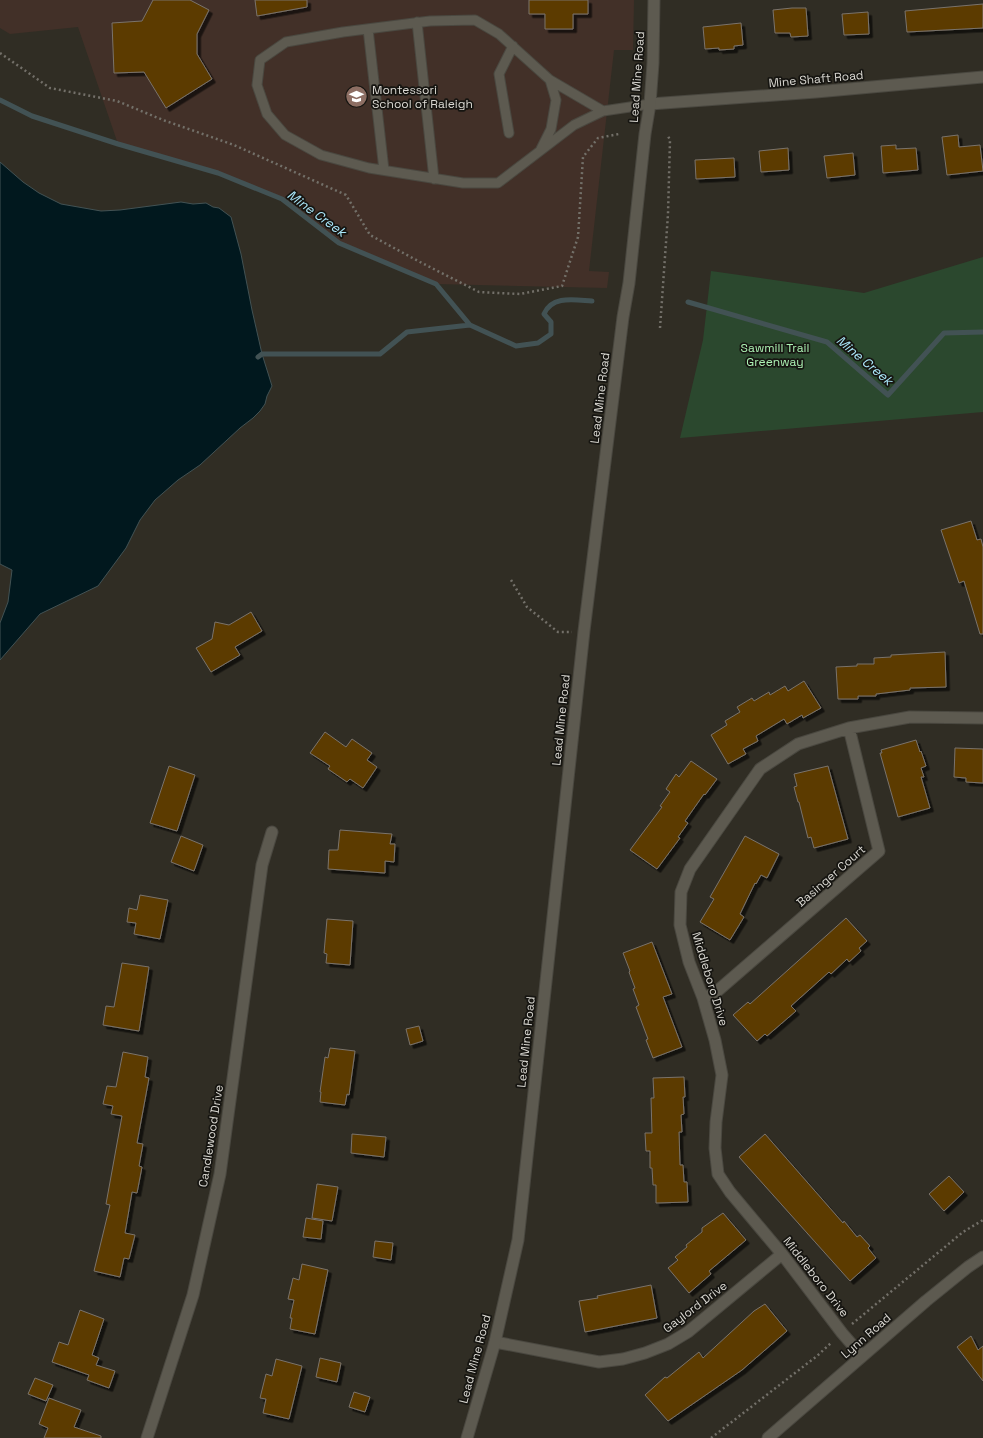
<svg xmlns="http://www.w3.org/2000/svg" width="983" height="1438" font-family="'Space Grotesk',sans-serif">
<defs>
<filter id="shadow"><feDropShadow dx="3.5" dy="3.5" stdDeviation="0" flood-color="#0009"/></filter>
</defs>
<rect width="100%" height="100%" fill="#302d24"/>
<!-- education -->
<path fill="#423028" d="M 0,0 L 634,0 L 633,50 L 614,50 L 589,271 L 609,272 L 607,288 L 436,284 L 339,243 L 282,199 L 218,173 L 118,144 L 78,27 L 10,34 L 0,28 Z"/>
<!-- green -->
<path fill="#2b482e" d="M 983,257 L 983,412 L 680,438 L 703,340 L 711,271 L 864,293 Z"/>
<!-- water -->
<path fill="#01181e" stroke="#425254" d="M 0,162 L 23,182 L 39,193 L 61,204 L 101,211 L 120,210 L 181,202 L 193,204 L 206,203 L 213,207 L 219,208 L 231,217 L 241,254 L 252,310 L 262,354 L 272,386 L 267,396 L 265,404 L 260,411 L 253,418 L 240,428 L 200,465 L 178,480 L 155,500 L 140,520 L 126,548 L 98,586 L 40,614 L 0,660 L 0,623 L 8,602 L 12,570 L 0,564 Z"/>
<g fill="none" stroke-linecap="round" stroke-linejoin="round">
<!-- stream -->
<path stroke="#425254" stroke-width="5" d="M 0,100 L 32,116 L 118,144 L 218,173 L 282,199 L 339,243 L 436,284 L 470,325 L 516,346 L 538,343 L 551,334 L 551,322 L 544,314 C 552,295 575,300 592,301
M 688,302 L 827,342 L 888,395 L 944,333 L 983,332
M 258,357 L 262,354 L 380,354 L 407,332 L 470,325"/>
</g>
<!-- building -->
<path fill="#5b3a00" stroke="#7a736b" filter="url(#shadow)" d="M 153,0 L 190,0 L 209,10 L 197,34 L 197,54 L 212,79 L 166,108 L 144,72 L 114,73 L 112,23 L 142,21 Z
M 255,0 L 307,0 L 307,7 L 257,16 Z
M 529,0 L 588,0 L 588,14 L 573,14 L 573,29 L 545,29 L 545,14 L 529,14 Z
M 983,4 L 983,28 L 907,32 L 905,11 Z
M 792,8 L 806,8 L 808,36 L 791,37 L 790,33 L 775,33 L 773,10 Z
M 868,12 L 869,34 L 844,35 L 842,14 Z
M 741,23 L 743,45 L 734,46 L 734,49 L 719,50 L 719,48 L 705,49 L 703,27 Z
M 958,135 L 959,147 L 980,145 L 983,171 L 947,175 L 942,137 Z
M 896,145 L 896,149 L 916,148 L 918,170 L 883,173 L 881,146 Z
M 788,148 L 789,170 L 761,172 L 759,151 Z
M 853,153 L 855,175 L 827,178 L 824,156 Z
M 734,158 L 735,177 L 696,179 L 695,160 Z
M 971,521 L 977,540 L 981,539 L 983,547 L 983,634 L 980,634 L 964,581 L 959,583 L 941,530 Z
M 251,612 L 262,631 L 235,647 L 240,655 L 211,672 L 196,648 L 212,639 L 215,622 L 229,625 Z
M 945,652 L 946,687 L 910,688 L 910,690 L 876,694 L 876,696 L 858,696 L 858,699 L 838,699 L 836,667 L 857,666 L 857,664 L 874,664 L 874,658 L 891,657 L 891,655 Z
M 804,681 L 821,708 L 803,718 L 802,715 L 787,724 L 784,719 L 756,736 L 758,741 L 743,749 L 746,754 L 728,764 L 711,735 L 727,725 L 725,721 L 740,712 L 737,707 L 752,698 L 754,701 L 769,692 L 770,695 L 785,686 L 788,691 Z
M 325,732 L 346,747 L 352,739 L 372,753 L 367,760 L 377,767 L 363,788 L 350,779 L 347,782 L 328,769 L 330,766 L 310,753 Z
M 916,740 L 920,752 L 921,751 L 926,766 L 921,768 L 924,777 L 921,777 L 930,808 L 898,817 L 880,753 L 882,753 L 881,750 Z
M 955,748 L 983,749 L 983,783 L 966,782 L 966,778 L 954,777 Z
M 691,761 L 717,779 L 705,795 L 704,794 L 685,821 L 688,823 L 678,837 L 680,838 L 657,869 L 630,850 L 662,807 L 660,806 L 670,792 L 666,789 L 676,774 L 679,777 Z
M 169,766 L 195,775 L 177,831 L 150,823 Z
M 828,766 L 848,839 L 814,848 L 811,837 L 808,838 L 799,802 L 798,802 L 794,787 L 797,786 L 794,774 Z
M 340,830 L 392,834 L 390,844 L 395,844 L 394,862 L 385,861 L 385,873 L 328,869 L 329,850 L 338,850 Z
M 181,836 L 203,845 L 194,871 L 171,862 Z
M 745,836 L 779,854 L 767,878 L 761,875 L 756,884 L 755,883 L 740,914 L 744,917 L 730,940 L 700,922 L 714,899 L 710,897 Z
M 140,895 L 168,900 L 160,939 L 134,934 L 136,923 L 127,922 L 129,908 L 137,910 Z
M 846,918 L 867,941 L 859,948 L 861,951 L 849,962 L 847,959 L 831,974 L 829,972 L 791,1006 L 796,1011 L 767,1036 L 765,1034 L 757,1041 L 733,1015 L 748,1002 L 750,1004 Z
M 327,919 L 353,921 L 350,965 L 326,963 L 327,954 L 324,953 Z
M 652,942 L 672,994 L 663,997 L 682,1047 L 653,1058 L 646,1040 L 648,1039 L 636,1007 L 639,1005 L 633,989 L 635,988 L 629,972 L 630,971 L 623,953 Z
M 122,963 L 149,967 L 139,1031 L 103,1025 L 106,1006 L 114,1007 Z
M 419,1026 L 423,1041 L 410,1045 L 406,1029 Z
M 330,1048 L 355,1051 L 349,1095 L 347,1094 L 345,1105 L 320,1102 L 321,1092 L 320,1092 L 325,1057 L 328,1058 Z
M 123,1052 L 148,1057 L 145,1077 L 149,1078 L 137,1143 L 143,1144 L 139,1166 L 142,1167 L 137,1193 L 132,1192 L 125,1233 L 135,1235 L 129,1259 L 124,1258 L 120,1277 L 94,1271 L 110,1205 L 106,1204 L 122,1116 L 111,1114 L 113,1106 L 103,1104 L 107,1086 L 116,1087 Z
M 684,1077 L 685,1097 L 683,1097 L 684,1114 L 681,1115 L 682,1132 L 679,1132 L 680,1165 L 683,1165 L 684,1182 L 687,1182 L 688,1202 L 656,1203 L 656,1185 L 653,1185 L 652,1168 L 650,1168 L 650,1151 L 646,1151 L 645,1133 L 652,1133 L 651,1098 L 654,1098 L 653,1078 Z
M 352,1134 L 386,1137 L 384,1157 L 351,1153 Z
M 765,1134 L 843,1223 L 844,1221 L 857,1237 L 860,1235 L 870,1246 L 868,1248 L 876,1258 L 850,1281 L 739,1157 Z
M 949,1176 L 964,1192 L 944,1211 L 929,1194 Z
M 317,1184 L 338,1187 L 332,1221 L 312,1218 Z
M 723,1213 L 746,1240 L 709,1271 L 711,1274 L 689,1293 L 668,1268 L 678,1260 L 675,1257 L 687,1247 L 686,1245 L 702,1232 L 702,1228 Z
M 306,1218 L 323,1221 L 321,1239 L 303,1237 Z
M 375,1241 L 393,1243 L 391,1260 L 373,1257 Z
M 302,1264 L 328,1270 L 315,1334 L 290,1329 L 292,1318 L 290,1318 L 294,1300 L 288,1299 L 293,1278 L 299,1280 Z
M 651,1285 L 657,1318 L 585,1332 L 579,1301 L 598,1298 L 597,1296 Z
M 765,1304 L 787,1331 L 742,1370 L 668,1421 L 645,1395 L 665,1377 L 667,1378 L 699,1352 L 703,1358 L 754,1311 Z
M 80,1310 L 104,1319 L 92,1355 L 99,1358 L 96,1365 L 115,1371 L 109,1388 L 87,1380 L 89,1375 L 52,1362 L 59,1342 L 68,1345 Z
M 971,1336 L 978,1350 L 983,1346 L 983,1381 L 957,1347 Z
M 320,1358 L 341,1363 L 337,1382 L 316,1377 Z
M 276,1359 L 302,1366 L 289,1419 L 263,1413 L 266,1399 L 260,1398 L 266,1374 L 272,1376 Z
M 35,1378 L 53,1385 L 46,1401 L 28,1394 Z
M 354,1392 L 370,1397 L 365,1412 L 349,1407 Z
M 49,1398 L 81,1410 L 74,1427 L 101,1436 L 101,1438 L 44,1438 L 48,1428 L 39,1424 Z"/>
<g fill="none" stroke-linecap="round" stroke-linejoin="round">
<defs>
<path id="service" d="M 417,22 L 434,179
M 368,29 L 384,170
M 603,111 L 550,80 L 499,34 L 475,20 L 430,21 L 343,32 L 286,42 L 260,60 L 257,85 L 267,114 L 285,135 L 321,155 L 369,168 L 463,183 L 498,183 L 574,125 L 603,111 L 650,104
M 509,133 L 499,74 L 513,46
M 541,149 L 551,129 L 556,100 L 550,80"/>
<path id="minor" d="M 703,998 L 715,993 L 879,851 L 849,728
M 495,1342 L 599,1362 L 623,1359 L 645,1353 L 668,1344 L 688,1332 L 782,1254
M 862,1356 L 842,1333 L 782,1254 L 730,1192 L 718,1174 L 715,1148 L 716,1122 L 722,1075 L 715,1040 L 703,998 L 689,962 L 680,925 L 681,892 L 690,869 L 760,769 L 798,744 L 849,728 L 910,717 L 983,718
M 147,1438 L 193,1295 L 220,1174 L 262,865 L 272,832"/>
<path id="tertiary" d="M 650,104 L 816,92 L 983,77"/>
<path id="secondary" d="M 467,1438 L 495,1342 L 518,1240 L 584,631 L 623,317 L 629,283 L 645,134 L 650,104 L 653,63 L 654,0
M 768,1438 L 926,1301 L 968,1267 L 983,1257"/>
</defs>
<!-- service casing -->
<use href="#service" stroke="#4a4840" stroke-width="11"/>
<!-- minor casing -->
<use href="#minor" stroke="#4a4840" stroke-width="13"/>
<!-- tertiary casing -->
<use href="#tertiary" stroke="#4a4840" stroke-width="13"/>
<!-- secondary casing -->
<use href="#secondary" stroke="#4a4840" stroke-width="13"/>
<!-- path -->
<path stroke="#737069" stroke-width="2.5" stroke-dasharray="2 3" stroke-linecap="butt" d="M 0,53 L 50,88 L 117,101 L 163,120 L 234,145 L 346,195 L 370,235 L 420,262 L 479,292 L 520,294 L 562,286 L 578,237 L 583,157 L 598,138 L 619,134
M 660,328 L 668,214 L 670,140 L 668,136
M 511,580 L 527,607 L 558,632 L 572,632
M 852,1324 L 963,1232 L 983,1220
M 711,1438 L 817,1356 L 832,1342"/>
<!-- service -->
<use href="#service" stroke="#5d5a50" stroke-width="9"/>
<!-- minor -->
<use href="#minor" stroke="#5d5a50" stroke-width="11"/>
<!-- tertiary -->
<use href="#tertiary" stroke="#5d5a50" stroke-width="11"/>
<!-- secondary -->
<use href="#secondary" stroke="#5d5a50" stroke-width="11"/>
</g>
<!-- icons -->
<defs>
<symbol id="school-disc" viewBox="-11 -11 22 22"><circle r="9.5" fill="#8d6e63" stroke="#161511"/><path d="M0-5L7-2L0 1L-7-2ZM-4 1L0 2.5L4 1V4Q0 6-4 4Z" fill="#fff"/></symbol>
</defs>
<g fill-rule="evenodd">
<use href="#school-disc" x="344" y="84" width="25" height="25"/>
</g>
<g text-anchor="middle" stroke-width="3.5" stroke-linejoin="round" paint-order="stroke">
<!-- street labels -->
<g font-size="12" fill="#dad8d2" stroke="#161511">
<text transform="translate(637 77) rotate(-86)" y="4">Lead Mine Road</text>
<text transform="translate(816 79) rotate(-5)" y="4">Mine Shaft Road</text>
<text transform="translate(600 398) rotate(-83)" y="4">Lead Mine Road</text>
<text transform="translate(561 720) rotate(-84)" y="4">Lead Mine Road</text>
<text transform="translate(831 876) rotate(-41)" y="4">Basinger Court</text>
<text transform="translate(710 979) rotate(73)" y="4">Middleboro Drive</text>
<text transform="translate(526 1042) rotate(-84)" y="4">Lead Mine Road</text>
<text transform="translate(211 1136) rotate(-81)" y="4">Candlewood Drive</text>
<text transform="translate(816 1277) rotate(52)" y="4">Middleboro Drive</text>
<text transform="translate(695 1307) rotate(-37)" y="4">Gaylord Drive</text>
<text transform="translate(866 1336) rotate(-41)" y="4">Lynn Road</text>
<text transform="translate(475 1359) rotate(-75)" y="4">Lead Mine Road</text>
</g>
<!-- poi labels -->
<g font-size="12" fill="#dad8d2" stroke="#161511" text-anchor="start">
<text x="372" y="94">Montessori<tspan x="372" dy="14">School of Raleigh</tspan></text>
</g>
<!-- park labels -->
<g font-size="12" fill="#adf3b4" stroke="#161511">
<text x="775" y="352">Sawmill Trail<tspan x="775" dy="14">Greenway</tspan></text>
</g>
<!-- water labels -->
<g font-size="13" font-style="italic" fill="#abe8fb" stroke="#161511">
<text transform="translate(317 213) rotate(36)" y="5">Mine Creek</text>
<text transform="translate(865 360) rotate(40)" y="5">Mine Creek</text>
</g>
</g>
</svg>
